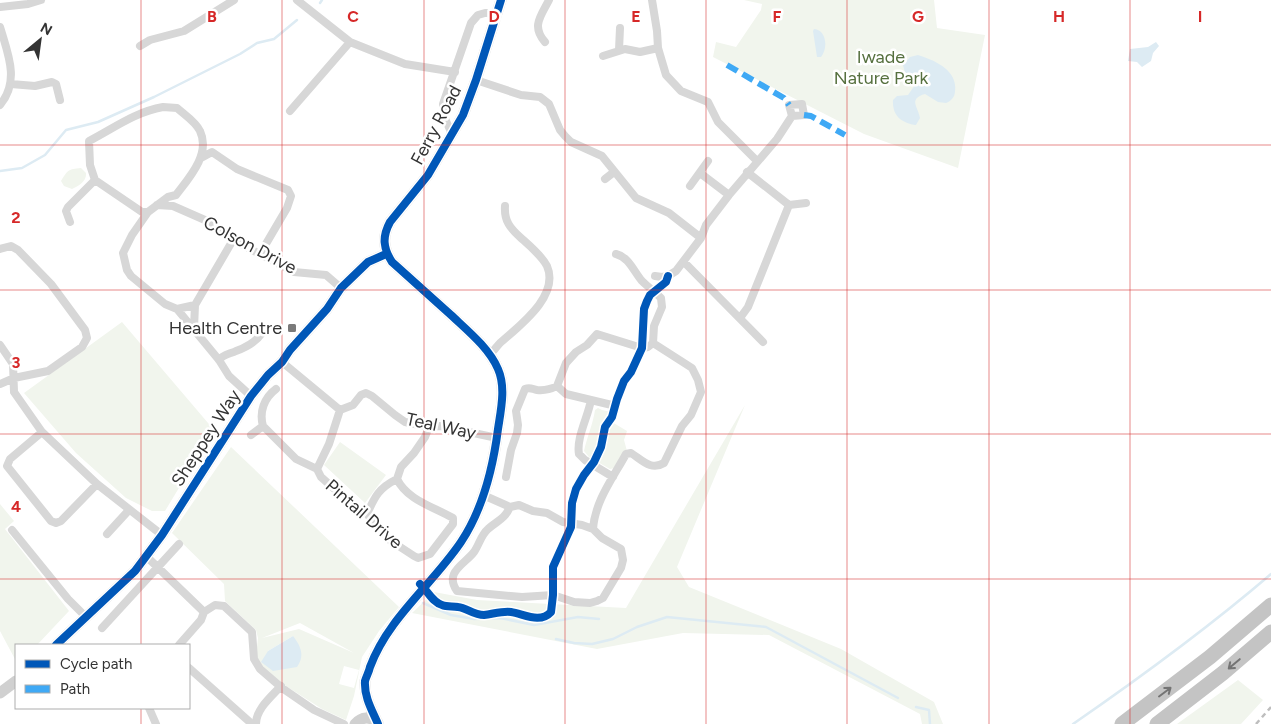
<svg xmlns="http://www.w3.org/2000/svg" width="1271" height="724" font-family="Figtree,sans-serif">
<rect width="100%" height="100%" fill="#fff"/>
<!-- green -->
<path fill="#f1f5ed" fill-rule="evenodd" d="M 744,0 L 934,0 L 937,28 L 985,35 L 958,168 L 864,134 L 713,57 L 716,42 L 736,47 L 761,10 L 762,4 Z
M 81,168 L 86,173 C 87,181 79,186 72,189 L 64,186 L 61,181 C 68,170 68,169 81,168 Z
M 122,322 L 214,430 L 165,511 L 152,511 L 126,498 L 76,453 L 24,393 Z
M 745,405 L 677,567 L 689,587 L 841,649 L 934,702 L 943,724 L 922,724 L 920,714 L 769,635 L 683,633 L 597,649 L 412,613 L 434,592 L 477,600 L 626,608 Z
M 598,408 L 602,410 L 611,412 L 607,419 L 627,431 L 624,440 L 627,451 L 615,468 L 610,469 L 589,457 L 584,451 C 587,437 593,424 595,410 Z
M 340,442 L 386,475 L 365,503 L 324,465 Z
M 231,447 L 399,607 L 379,631 L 362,657 L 354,696 L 346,720 L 322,709 L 286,686 L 264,669 L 256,655 L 258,638 L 256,630 L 225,601 L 224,584 L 172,533 ZM 300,623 L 354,653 L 299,629 L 262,638 ZM 293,636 L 297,667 L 268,651 ZM 344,666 L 359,670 L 354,688 L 339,684 Z
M 0,504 L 14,521 L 5,529 L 69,611 L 37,645 L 16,645 L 16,661 L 0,631 Z
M 1238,680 L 1263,700 L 1241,724 L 1177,724 Z"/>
<!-- water -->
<path fill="#ddebf3" d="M 814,29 C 827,30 828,49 821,57 L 817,57 L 813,31 Z
M 1156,42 L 1159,46 L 1153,53 L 1151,61 L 1142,67 L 1137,62 L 1128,61 L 1130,49 L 1148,47 Z
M 918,55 C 934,60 958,70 955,91 C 955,97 951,101 946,103 L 938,102 L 925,94 C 908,99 918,107 920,118 L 916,125 C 902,123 892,116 893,100 L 897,96 L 908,95 L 915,85 L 905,73 L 903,65 L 910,57 Z
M 293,636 C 301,646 305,656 297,667 L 273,671 L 261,662 L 268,651 Z"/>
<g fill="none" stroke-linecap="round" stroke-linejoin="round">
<!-- stream -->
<path stroke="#ddebf3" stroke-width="2.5" d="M 320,3 L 322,0
M 0,171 L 22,168 L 45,155 L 66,130 L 98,122 L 154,97 L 240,54 L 257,43 L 274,39 L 297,20
M 423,603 L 451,615 L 474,619 L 500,618 L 534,625 L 578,617 L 599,619
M 556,639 L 574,643 L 592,644 L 613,639 L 637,627 L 667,617 L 766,627 L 898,698
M 916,707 L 929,710 L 930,724
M 1073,724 C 1141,677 1208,628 1271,574"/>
<!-- street -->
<path stroke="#d7d7d7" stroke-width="8" d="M 297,0 L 350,42 L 405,64 L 455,72
M 652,0 L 657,31 L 658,48 L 666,75 L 681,91 L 708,102 L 718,122 L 757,161
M 0,7 L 28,4 L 41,0
M 0,27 C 8,54 20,81 0,105
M 545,42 C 531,26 541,16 549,0
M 140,46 L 150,40 L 184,31 L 234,0
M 619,50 L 620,28
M 603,56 L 625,49 L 640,52 L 658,48
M 476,80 L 521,95 L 540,97 L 549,104 L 560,130 L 565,136 L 571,142 L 602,156 L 636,198 L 669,213 L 701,238
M 11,84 L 35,86 L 52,82 L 56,84 L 60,100
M 802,104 L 804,115 L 792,116 L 789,105 Z
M 163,107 L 177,108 C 185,115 196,122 200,131 C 211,154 189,178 176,195 L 168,197 L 148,212 L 142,212 L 95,180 L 90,165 L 89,141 C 114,128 135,112 163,107 Z
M 290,111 L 350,42
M 451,132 L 443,114 L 443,104 L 471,23 L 478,15 L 485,13 L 496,13
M 201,158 L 212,152 L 237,169 L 288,190 L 291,196 L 287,208 L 260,254
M 700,173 L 729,195
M 605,179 L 614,172
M 690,186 L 708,161
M 157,205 L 173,206 L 214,224 L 233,240 L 294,272 L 326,275 L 341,288
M 789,205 L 806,203
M 148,212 L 132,235 L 123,253 L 127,270 L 131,276 L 165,304 L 177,309 L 219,360 L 229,376 L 251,396
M 70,222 L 66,211 L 68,207 L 95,180
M 0,249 L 11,246 L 18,250 L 51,284 L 85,330 L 87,338 L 82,347 L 48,371 L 14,378 L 0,384
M 616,254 C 629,257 634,272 642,281 C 648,287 655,292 661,298 L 662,307 L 654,326 L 653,343
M 684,262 L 763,342
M 655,276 L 662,277 L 668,276 L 676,271 L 701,238 L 706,225 L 729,195 L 777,139 L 792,116
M 177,309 L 195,305
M 740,318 L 748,307 L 789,205 L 747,172
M 194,328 L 195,305 L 233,240
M 0,345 L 13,364 L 14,392 L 42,432 L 97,484 L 162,535
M 490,354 C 494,351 497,346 500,343 C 519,326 560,296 547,266 C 542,256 530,246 521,238 C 510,228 504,221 505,206
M 219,360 C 223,354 230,354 236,351 C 247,347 256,342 262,333
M 282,362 L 340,410
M 591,400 C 588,417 576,438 579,454 L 585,460 L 613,477
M 263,426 L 296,459 L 317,469 L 321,477 L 357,509 L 367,514 L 391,541 L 414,556 L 418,558 L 430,554 L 453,524 L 453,518 C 434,507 407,500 397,479
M 42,432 L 10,459 L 7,466 L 51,521 L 56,523 L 61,521 L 97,484
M 251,435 L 263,426 C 259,412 264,398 276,389
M 317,469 L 329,444 L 340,410 L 353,405 L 361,395 L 366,393 L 372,396 L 395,415 L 405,422 L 429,427 L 441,426 L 497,438
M 506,477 L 511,450 L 517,433 L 518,425 L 516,411 L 525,389 C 530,387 532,389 537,390 C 545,391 551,389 557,386 L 566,394 L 616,406
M 483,495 L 510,507 L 519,505 L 533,511 L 547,513 L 563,522 L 582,525 L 593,529 C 595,501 613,478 626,454 L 631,453 C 642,460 651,471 664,463 L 682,426 L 691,415 L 701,392 L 698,380 L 692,368 L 653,343 L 648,347 L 642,348 L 597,334 L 587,345 L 576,352 L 566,363 L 557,386
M 510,507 C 504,520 498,520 488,529 C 481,535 479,545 474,552 C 464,565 444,572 457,591 L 522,597 L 553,595 L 574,602 L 590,603 L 597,601 L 603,598 L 621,568 L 623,560 L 621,549 L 602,538 L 593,529
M 367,514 C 375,496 379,488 397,479 L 401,467 L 414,453 L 425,437 L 429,427
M 12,530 L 68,599 L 85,616
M 107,534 L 129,510
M 146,556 L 204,612
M 102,628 L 179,544
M 179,645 L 201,620 L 204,612 L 215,605 L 224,606 L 252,632 L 254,659 L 260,669 L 282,688 L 314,710 L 344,724
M 189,668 L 252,724
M 149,708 L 156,724
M 256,724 C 256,709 271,697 281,686"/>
<!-- secondary -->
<path stroke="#d0d0d0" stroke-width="11" d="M 56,645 L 135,571 L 162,535 L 251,396 L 268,375 L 282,362 L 290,350 L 327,309 L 341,288 L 368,262 L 386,254
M 0,693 L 16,681
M 355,724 C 362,716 370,716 378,723
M 378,724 C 372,710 364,697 365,681 C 366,677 369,672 370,667 C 388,618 432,585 461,542 C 483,509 493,468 498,429 C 501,409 506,387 498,369 C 489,348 468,331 451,315 C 432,298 412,280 392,262 C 383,248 382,237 390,222 L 428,175 L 463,115 L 476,80 L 501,0"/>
<!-- highway -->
<path stroke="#c4c4c4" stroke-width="15" d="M 1122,724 L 1210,657 L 1271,605
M 1157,724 L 1223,673 L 1271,632"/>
<!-- rail -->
<path stroke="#bebebe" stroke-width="2.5" stroke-dasharray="5 4" stroke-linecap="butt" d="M 1256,724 L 1271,707"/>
<!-- quiet -->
<path stroke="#3fa9f5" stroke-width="6" stroke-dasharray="12 6" stroke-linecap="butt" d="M 727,65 L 784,98 L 789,105
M 804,115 L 811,116 L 845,135"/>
<defs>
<path id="cycleway" d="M 420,584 C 428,591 432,602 442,605 C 447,607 453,606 458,607 C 467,608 473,615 484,615 C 493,614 502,611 511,612 C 524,614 540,624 551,612 L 553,595 L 553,567 L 571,527 L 572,503 L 576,489 L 584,475 L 594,462 L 601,447 L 605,427 L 612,417 L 617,399 L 624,381 L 631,372 L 642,348 L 644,309 L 647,301 L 650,295 L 666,282 L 668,276
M 56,645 L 135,571 L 162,535 L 251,396 L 268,375 L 282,362 L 290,350 L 327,309 L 341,288 L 368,262 L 386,254
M 378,724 C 372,710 364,697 365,681 C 366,677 369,672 370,667 C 388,618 432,585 461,542 C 483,509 493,468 498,429 C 501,409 506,387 498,369 C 489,348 468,331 451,315 C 432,298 412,280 392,262 C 383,248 382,237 390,222 L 428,175 L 463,115 L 476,80 L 501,0"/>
</defs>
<!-- cycleway casing -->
<use href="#cycleway" stroke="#fff" stroke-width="11"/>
<!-- cycleway -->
<use href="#cycleway" stroke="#0057b8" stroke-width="8"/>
</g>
<!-- one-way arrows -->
<defs><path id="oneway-shaft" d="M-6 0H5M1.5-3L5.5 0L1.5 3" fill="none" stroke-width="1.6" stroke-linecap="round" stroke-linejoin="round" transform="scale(1.25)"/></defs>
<g stroke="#747474">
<use href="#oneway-shaft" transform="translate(1234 664) rotate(140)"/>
<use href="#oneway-shaft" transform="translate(1165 692) rotate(-37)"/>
</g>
<!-- grid -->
<path fill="none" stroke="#d62828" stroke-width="1" stroke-opacity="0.55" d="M 141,0 L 141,645M 282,0 L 282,724M 424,0 L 424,724M 565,0 L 565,724M 706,0 L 706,724M 847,0 L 847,724M 989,0 L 989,724M 1130,0 L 1130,724M 0,145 L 1271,145M 0,290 L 1271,290M 0,434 L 1271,434M 0,579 L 1271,579M 141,708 L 141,724"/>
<!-- markers -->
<rect fill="#7a7a7a" stroke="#fff" stroke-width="2" x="287" y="323" width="10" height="10" rx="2.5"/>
<g text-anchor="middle" stroke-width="5" stroke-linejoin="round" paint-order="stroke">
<!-- park labels -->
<g font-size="18" fill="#56703f" stroke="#fff">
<text x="881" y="63">Iwade<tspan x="881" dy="21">Nature Park</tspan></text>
</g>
<!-- street labels -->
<g font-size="18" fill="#333" stroke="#fff">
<text transform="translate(436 125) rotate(-62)" y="6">Ferry Road</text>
<text transform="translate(250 245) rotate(28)" y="6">Colson Drive</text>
<text transform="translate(441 426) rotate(12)" y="6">Teal Way</text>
<text transform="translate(206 438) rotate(-57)" y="6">Sheppey Way</text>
<text transform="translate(364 514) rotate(41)" y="6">Pintail Drive</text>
</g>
<!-- poi labels -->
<g font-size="18" fill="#333" stroke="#fff" text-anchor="end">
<text x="282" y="334">Health Centre</text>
</g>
</g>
<g font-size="16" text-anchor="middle" font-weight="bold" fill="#d62828" stroke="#fff" stroke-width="5" stroke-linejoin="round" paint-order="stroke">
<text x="212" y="22">B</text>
<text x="353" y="22">C</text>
<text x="494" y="22">D</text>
<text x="636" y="22">E</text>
<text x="777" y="22">F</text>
<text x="918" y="22">G</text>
<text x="1059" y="22">H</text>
<text x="1200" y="22">I</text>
<text x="16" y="223">2</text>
<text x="16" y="368">3</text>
<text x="16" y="512">4</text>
</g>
<!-- legend -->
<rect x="15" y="644" width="175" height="65" fill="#ffffff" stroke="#adadad"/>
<rect x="25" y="660" width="25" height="8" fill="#0057b8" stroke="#adadad"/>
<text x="60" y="669" font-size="15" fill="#333333">Cycle path</text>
<rect x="25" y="685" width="25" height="8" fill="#3fa9f5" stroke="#adadad"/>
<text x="60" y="694" font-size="15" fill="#333333">Path</text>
<!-- north arrow -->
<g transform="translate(40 40) rotate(29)" stroke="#ffffff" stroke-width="4" paint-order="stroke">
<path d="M0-4L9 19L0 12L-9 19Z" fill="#333333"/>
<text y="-8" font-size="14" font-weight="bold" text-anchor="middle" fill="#333333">N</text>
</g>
</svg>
